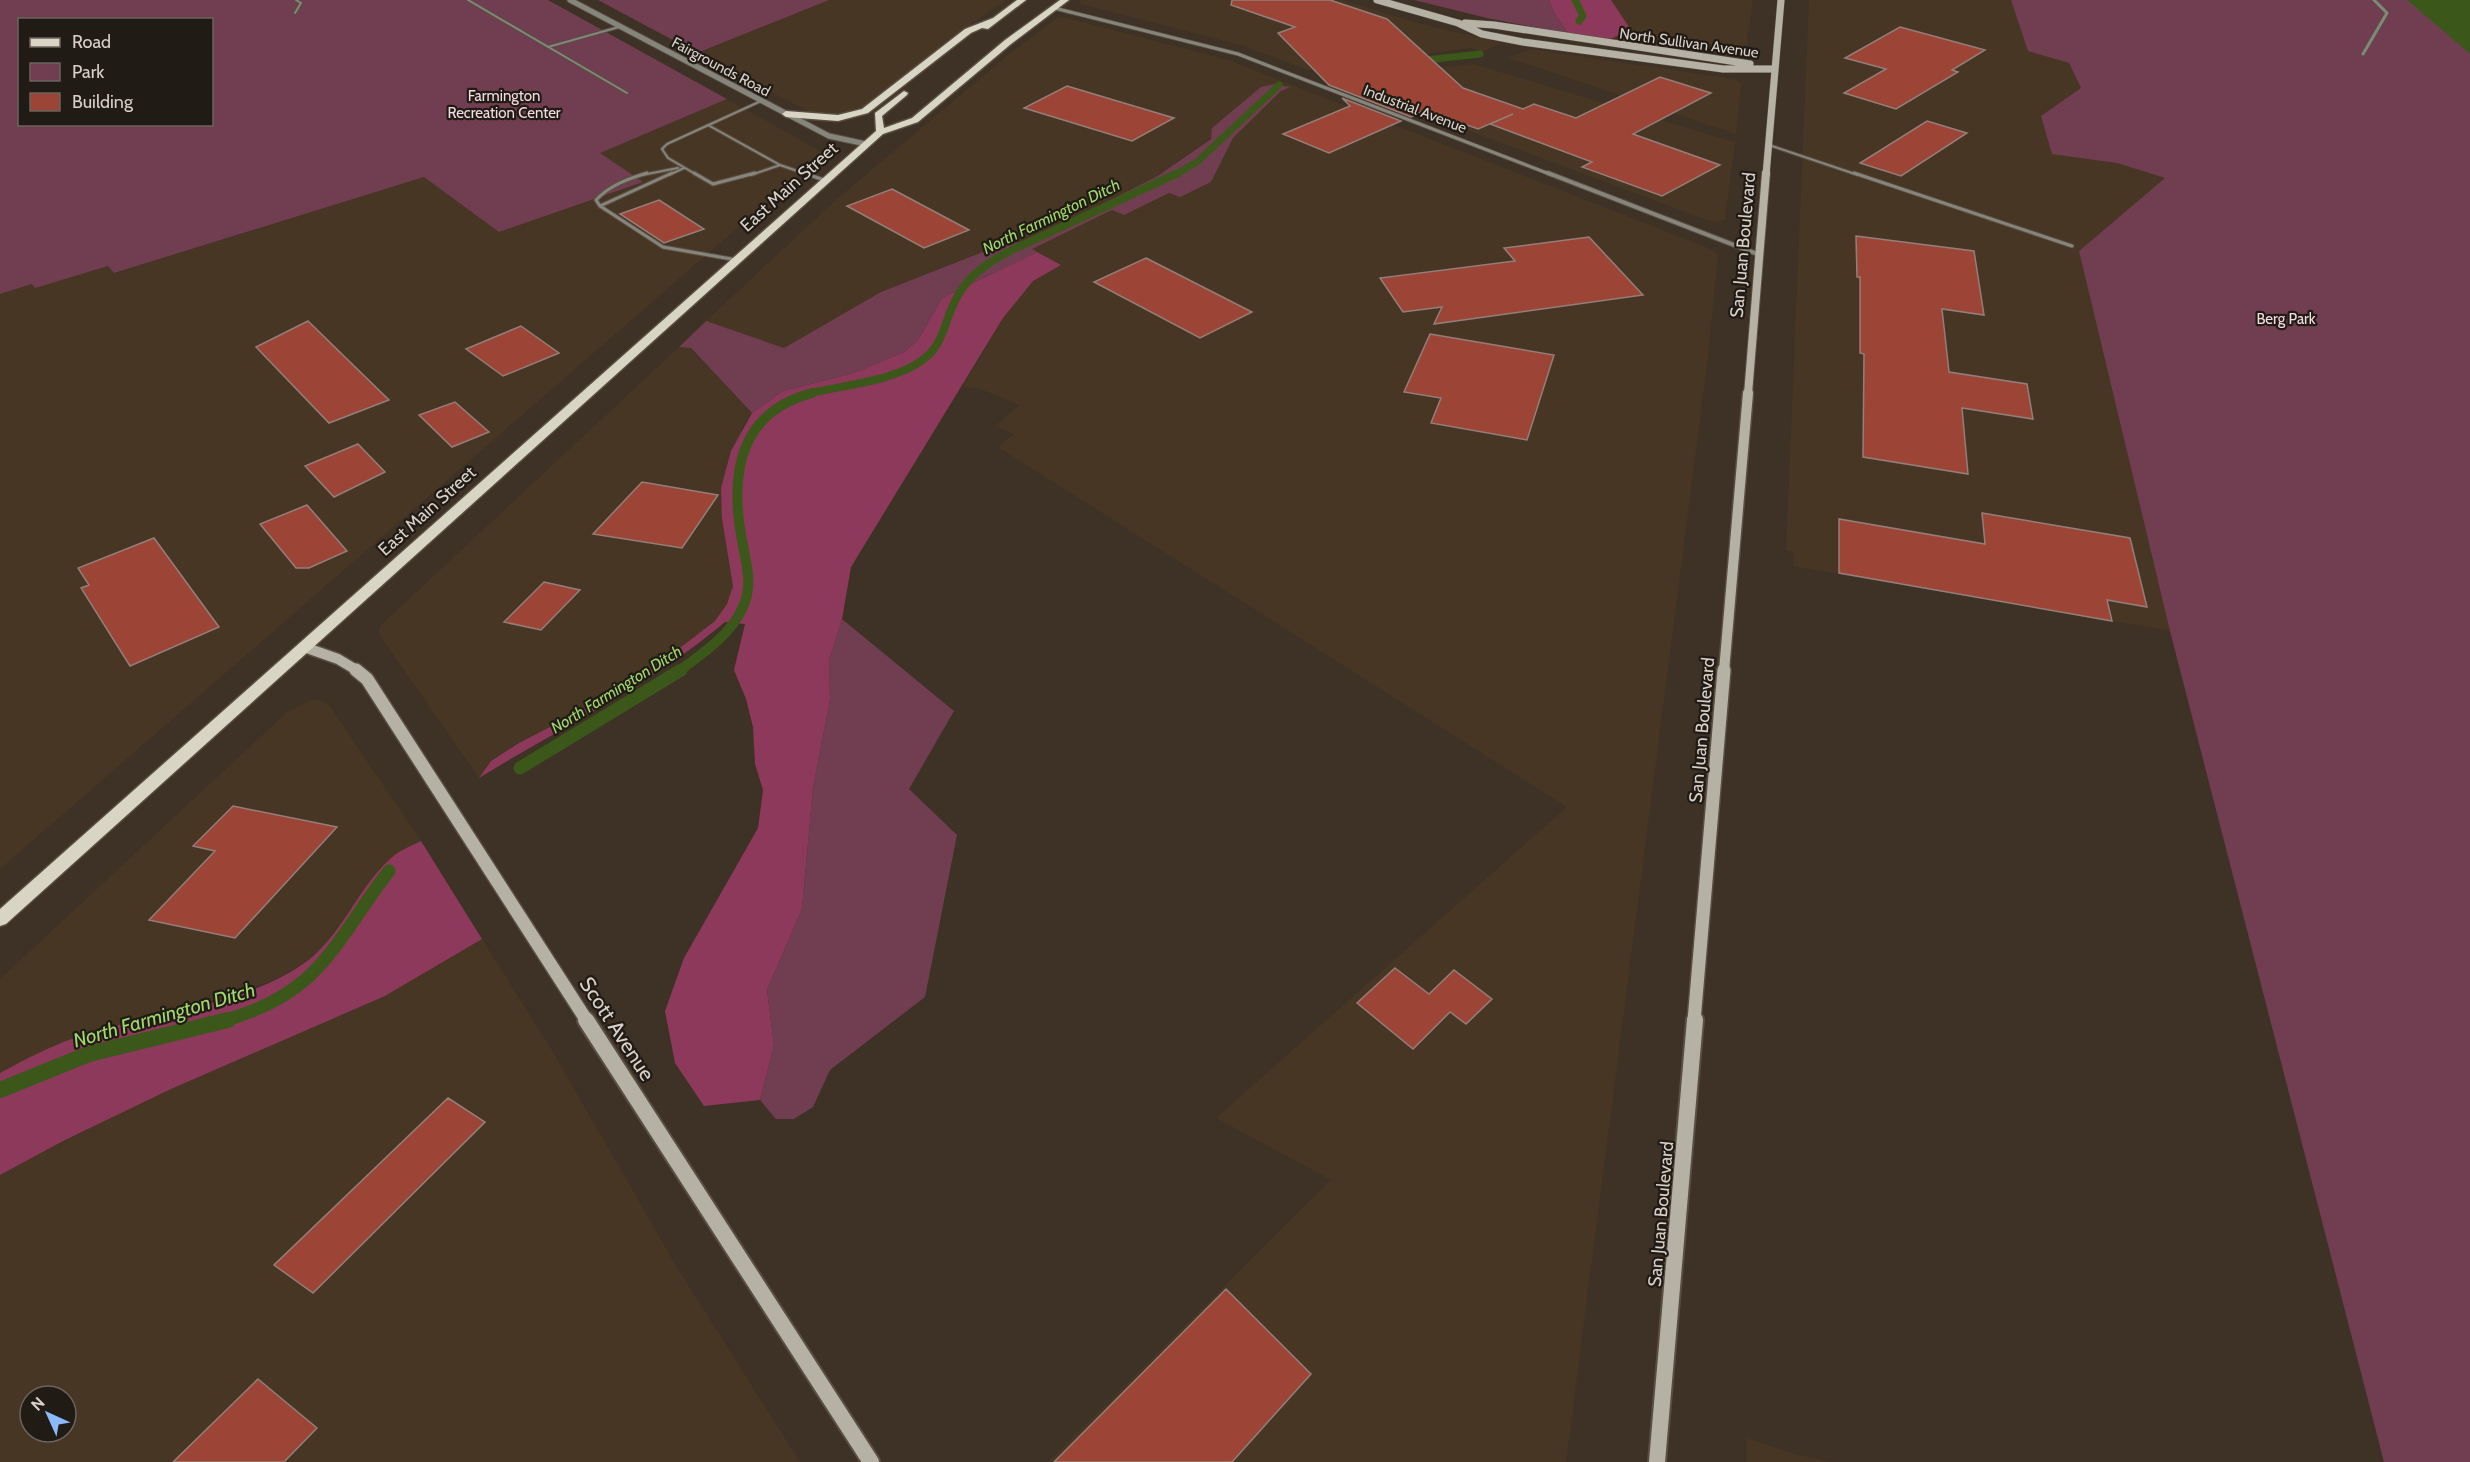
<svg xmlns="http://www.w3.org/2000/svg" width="2470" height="1462" font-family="Cabin,sans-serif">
<rect width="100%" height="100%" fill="#3e3125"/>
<!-- built -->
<path fill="#483625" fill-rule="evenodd" d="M 829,0 L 1006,0 L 943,44 L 865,107 L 844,114 L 811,113 L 697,53 Z
M 1081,0 L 1341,0 L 1425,25 L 1502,43 L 1483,52 L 1470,48 L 1308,70 L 1244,46 L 1085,5 L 1079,3 Z
M 1611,0 L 1753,0 L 1746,49 L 1739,53 L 1722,53 L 1608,40 L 1628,27 Z
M 1809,0 L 2011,0 L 2028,51 L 2069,63 L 2081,88 L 2052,153 L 2117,163 L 2165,178 L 2079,251 L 2170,631 L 1793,566 L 1794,552 L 1786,551 Z
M 1063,17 L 1228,60 L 1706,247 L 1718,255 L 1707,365 L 1566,1462 L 1048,1462 L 1331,1180 L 1216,1118 L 1567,807 L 998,447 L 1014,434 L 995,426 L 1019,405 L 978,388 L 963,387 L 1003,318 L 1033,281 L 1060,265 L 1031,249 L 1113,210 L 1124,215 L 1169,193 L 1211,182 L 1233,138 L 1281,91 L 1289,87 L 1284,85 L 1156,177 L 1029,241 L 1003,244 L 881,292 L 784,348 L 706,321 L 837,199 L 1008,55 L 1057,18 Z
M 1531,49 L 1735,79 L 1741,84 L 1736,134 L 1508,58 Z
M 1473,64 L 1735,142 L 1725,220 L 1712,222 L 1336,81 L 1344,77 Z
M 727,99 L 818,150 L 821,153 L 819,157 L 0,869 L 0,294 L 33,284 L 35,287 L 108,266 L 115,273 L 424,177 L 500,232 L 643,182 L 599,153 Z
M 679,347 L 690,348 L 752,413 L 743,426 L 722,519 L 733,586 L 727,604 L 715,621 L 651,670 L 612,695 L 519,743 L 491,761 L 479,778 L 379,634 L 380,626 Z
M 311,700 L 319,700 L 329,705 L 421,841 L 392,857 L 380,869 L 323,947 L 303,964 L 276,979 L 231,996 L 74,1038 L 0,1073 L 0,979 L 286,713 Z
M 482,939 L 556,1057 L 676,1266 L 800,1462 L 0,1462 L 0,1175 L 63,1141 L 171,1089 L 385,996 ZM 30,1396 L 66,1396 L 66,1432 L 30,1432 Z
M 1747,1438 L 1794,1454 L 1832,1462 L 1746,1462 Z"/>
<!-- green -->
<path fill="#713e51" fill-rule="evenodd" d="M 0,0 L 548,0 L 727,99 L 600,153 L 643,182 L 499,232 L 424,177 L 114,273 L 108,266 L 35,288 L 32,284 L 0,294 ZM 20,20 L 212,20 L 212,124 L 20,124 Z
M 598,0 L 829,0 L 697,53 Z
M 1414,0 L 1549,0 L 1554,13 L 1569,34 L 1487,18 Z
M 2011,0 L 2470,0 L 2470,1462 L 2384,1462 L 2170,631 L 2079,251 L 2165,178 L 2117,163 L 2052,154 L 2041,116 L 2081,88 L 2069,63 L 2028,51 Z
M 1275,84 L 1290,87 L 1281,91 L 1233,138 L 1211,182 L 1180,197 L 1169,193 L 1124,215 L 1112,210 L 1032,249 L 1037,252 L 942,298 L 918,340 L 904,352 L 854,373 L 783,391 L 752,413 L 691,348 L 679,347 L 706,321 L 784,348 L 881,292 L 1003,244 L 1029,241 L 1156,177 L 1211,139 L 1212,128 L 1261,87 Z
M 842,619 L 954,711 L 909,789 L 957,835 L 925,997 L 830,1070 L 813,1107 L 794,1119 L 776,1119 L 760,1100 L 774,1045 L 767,990 L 802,909 L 813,788 L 830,700 L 829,661 Z"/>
<!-- forest -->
<path fill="#8d395c" d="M 1549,0 L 1611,0 L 1629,27 L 1627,31 L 1608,40 L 1569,34 L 1554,13 Z
M 1037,252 L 1061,265 L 1033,281 L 1003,318 L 851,567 L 842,619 L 829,661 L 830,700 L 813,788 L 802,909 L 767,990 L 774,1045 L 760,1100 L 704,1106 L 675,1063 L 665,1011 L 684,958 L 758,828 L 763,790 L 755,764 L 753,727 L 746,699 L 734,670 L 745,624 L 725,622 C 650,685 562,727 479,778 L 491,761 L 519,743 L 612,695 L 651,670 L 715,621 L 727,604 L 733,586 L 722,519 L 721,488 L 731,451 L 752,413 L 783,391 L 854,373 L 904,352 L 918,340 L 942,298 Z
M 421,841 L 482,939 L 385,996 L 171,1089 L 63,1141 L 0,1175 L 0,1073 C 24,1060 49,1047 74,1038 C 148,1012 237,1009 303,964 C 341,938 356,890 390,859 C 398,851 411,846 421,841 Z"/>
<!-- water -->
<path fill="#3b581a" d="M 2407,0 L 2470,0 L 2470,54 Z"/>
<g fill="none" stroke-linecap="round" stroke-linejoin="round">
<!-- stream-far4 -->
<path stroke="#3b581a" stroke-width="7" d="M 1575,0 L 1583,16 L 1579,21
M 1416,61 L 1480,54
M 1175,175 L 1197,162 L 1279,85"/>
<!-- stream-far3 -->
<path stroke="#3b581a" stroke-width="8" d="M 807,394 C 842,385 898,381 925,358 C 943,344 945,321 955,301 C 966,277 989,261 1012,250 L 1178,173"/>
<!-- stream-far2 -->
<path stroke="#3b581a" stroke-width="10" d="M 679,671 C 702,654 731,635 743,607 C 754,584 745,559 741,535 C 730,470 741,412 812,393"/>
<!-- stream-far1 -->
<path stroke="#3b581a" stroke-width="13" d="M 520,768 L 681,670
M 223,1021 C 322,993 332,945 389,871"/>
<!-- stream -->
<path stroke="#3b581a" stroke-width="16" d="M 0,1090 L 89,1054 L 228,1020"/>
</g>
<!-- building -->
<path fill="#9c4537" stroke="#947e7a" stroke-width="1.5" d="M 1232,0 L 1330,0 L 1387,19 L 1463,88 L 1523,109 L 1534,104 L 1576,118 L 1660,77 L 1711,93 L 1633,134 L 1720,165 L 1662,196 L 1582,167 L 1592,162 L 1490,124 L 1513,114 L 1478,129 L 1425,110 L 1411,117 L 1329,85 L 1278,33 L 1295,27 L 1231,5 Z
M 1900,27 L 1985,50 L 1952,70 L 1958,72 L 1896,109 L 1844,93 L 1886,69 L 1845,58 Z
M 1067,86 L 1174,118 L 1132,141 L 1024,108 Z
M 1342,98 L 1401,121 L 1329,153 L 1283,134 L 1350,106 Z
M 1927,121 L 1967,133 L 1901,176 L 1860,163 Z
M 892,189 L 969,230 L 924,248 L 847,206 Z
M 659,200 L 704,229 L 664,243 L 620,214 Z
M 1856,236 L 1974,251 L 1984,315 L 1942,309 L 1949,372 L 2027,384 L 2033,419 L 1962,408 L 1968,474 L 1863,457 L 1864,354 L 1860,353 L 1860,277 L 1857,277 Z
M 1589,237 L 1643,295 L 1434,324 L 1442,307 L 1403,312 L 1380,278 L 1515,261 L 1504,248 Z
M 1146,258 L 1252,312 L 1200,338 L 1094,282 Z
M 308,321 L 389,400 L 329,423 L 256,347 Z
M 521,326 L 559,353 L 503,376 L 466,349 Z
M 1430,334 L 1554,355 L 1527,440 L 1431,423 L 1441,398 L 1404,392 Z
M 455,402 L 489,432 L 452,447 L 419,415 Z
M 358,444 L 385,472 L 334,497 L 305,466 Z
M 642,482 L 718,495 L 682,548 L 593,534 Z
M 307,505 L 347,551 L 309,568 L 296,568 L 260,524 Z
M 1982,513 L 2130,538 L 2147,607 L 2107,600 L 2112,621 L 1839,573 L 1839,519 L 1985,544 Z
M 154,538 L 219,627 L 130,666 L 81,588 L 89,585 L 78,568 Z
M 544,582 L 580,590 L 541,630 L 504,622 Z
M 233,806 L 337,827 L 235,938 L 149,920 L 215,851 L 193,846 Z
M 1395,968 L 1429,994 L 1454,970 L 1492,999 L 1466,1024 L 1450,1012 L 1413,1049 L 1357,1003 Z
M 448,1098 L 485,1122 L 313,1293 L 274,1265 Z
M 1226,1289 L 1311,1374 L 1232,1462 L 1054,1462 Z
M 258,1379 L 317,1428 L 284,1462 L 173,1462 Z"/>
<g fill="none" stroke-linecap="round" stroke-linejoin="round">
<defs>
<path id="service-far1" d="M 468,0 L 627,93
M 295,13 L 301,3 L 296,0
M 548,47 L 619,27
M 708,125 L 780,165
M 1769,145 L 1858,175
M 642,175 L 678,168
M 669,175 L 684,168
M 697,175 L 668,158 L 662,149 L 667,144 L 761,101
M 751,175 L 780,165 L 809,175"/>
<path id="service" d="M 672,173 L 600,206 L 663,247 L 737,260
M 694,173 L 713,184 L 755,173
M 804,173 L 824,180
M 1854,173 L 2072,246
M 600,206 L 596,200 C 610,185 628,179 647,173"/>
<path id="minor-far1" d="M 1054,8 L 1238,54 L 1552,175
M 2363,54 L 2387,13 L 2374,0"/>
<path id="minor" d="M 1548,173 L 1760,255"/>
<path id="tertiary" d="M 570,0 L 829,136 L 866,144"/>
<path id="secondary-far4" d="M 1377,0 L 1458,23 L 1482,34 L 1523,42 L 1723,69 L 1775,69
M 1465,23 L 1494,25 L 1750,64
M 1766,175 L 1781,0"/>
<path id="secondary-far3" d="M 1748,394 L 1766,173"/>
<path id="secondary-far2" d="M 304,647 L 338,659 L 358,671
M 1724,671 L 1748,393"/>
<path id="secondary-far1" d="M 356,670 L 367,679 L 587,1021
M 1694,1021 L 1724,670"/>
<path id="secondary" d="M 586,1020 L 871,1462
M 1657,1462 L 1695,1020"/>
<path id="primary" d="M 1017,0 L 1026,0 L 988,29 L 982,28 L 971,33 L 868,113 L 838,121 L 786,117 L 782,114 L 786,111 L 838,115 L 862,109 L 965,29 L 993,18 Z
M 1060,0 L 1069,0 L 1011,44 L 918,122 L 883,134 L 6,924 L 0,926 L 0,909 L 876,131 L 875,113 L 904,91 L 908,93 L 907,95 L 882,116 L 884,128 L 912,118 L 1005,40 Z"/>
</defs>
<!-- service-far1 casing -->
<use href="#service-far1" stroke="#5a4e43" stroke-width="4"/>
<!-- service casing -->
<use href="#service" stroke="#5a4e43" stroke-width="5"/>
<!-- minor-far1 casing -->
<use href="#minor-far1" stroke="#5a4e43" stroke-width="4.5"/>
<!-- minor casing -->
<use href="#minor" stroke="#5a4e43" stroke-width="6"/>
<!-- tertiary casing -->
<use href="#tertiary" stroke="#5a4e43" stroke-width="7"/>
<!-- secondary-far4 casing -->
<use href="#secondary-far4" stroke="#5a4e43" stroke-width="8"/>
<!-- secondary-far3 casing -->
<use href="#secondary-far3" stroke="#5a4e43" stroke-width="10"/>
<!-- secondary-far2 casing -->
<use href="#secondary-far2" stroke="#5a4e43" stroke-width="13"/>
<!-- secondary-far1 casing -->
<use href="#secondary-far1" stroke="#5a4e43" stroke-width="16"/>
<!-- secondary casing -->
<use href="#secondary" stroke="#5a4e43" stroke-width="20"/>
<!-- primary casing -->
<use href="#primary" stroke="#5a4e43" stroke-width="3"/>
<!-- service-far1 -->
<use href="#service-far1" stroke="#86857c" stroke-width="2"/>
<!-- service -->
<use href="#service" stroke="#86857c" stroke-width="3"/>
<!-- minor-far1 -->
<use href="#minor-far1" stroke="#86857c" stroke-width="3"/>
<!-- minor -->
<use href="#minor" stroke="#86857c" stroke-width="4"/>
<!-- tertiary -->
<use href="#tertiary" stroke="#86857c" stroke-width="5"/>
<!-- secondary-far4 -->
<use href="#secondary-far4" stroke="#b5b2a5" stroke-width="7"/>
<!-- secondary-far3 -->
<use href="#secondary-far3" stroke="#b5b2a5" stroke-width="8"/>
<!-- secondary-far2 -->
<use href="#secondary-far2" stroke="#b5b2a5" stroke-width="10"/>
<!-- secondary-far1 -->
<use href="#secondary-far1" stroke="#b5b2a5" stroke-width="13"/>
<!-- secondary -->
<use href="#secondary" stroke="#b5b2a5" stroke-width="16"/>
<!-- primary -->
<use href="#primary" fill="#d8d5c4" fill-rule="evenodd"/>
</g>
<g text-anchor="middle" stroke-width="4.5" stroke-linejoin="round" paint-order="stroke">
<!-- far-street labels -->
<g font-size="15" fill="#d9d0c9" stroke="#211b15">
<text transform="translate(1689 43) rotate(8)" y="5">North Sullivan Avenue</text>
<text transform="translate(721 67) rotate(28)" y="5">Fairgrounds Road</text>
<text transform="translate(1415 109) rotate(21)" y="5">Industrial Avenue</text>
</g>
<!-- far-park labels -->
<g font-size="15" fill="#f5dbe3" stroke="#211b15">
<text x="504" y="101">Farmington<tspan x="504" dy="17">Recreation Center</tspan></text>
<text x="2286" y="324">Berg Park</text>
</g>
<!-- far-water labels -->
<g font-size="16" font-style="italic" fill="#a1d86c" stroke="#211b15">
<text transform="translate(1051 216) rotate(-26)" y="6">North Farmington Ditch</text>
<text transform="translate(616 689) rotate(-32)" y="6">North Farmington Ditch</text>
</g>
<!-- street labels -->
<g font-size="18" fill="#d9d0c9" stroke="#211b15">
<text transform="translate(789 187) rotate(-42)" y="6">East Main Street</text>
<text transform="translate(1743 245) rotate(-85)" y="6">San Juan Boulevard</text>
<text transform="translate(427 511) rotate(-42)" y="6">East Main Street</text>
<text transform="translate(1702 730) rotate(-85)" y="6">San Juan Boulevard</text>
<text transform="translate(1661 1214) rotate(-85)" y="6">San Juan Boulevard</text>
</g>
<!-- water labels -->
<g font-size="20" font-style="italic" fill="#a1d86c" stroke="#211b15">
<text transform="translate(164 1015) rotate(-16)" y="7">North Farmington Ditch</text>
</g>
<!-- near-street labels -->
<g font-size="21" fill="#d9d0c9" stroke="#211b15">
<text transform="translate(617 1029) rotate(57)" y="7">Scott Avenue</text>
</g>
</g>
<!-- legend -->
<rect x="18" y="18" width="195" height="108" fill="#211b15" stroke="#6b635d" stroke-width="1.5"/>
<rect x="30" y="38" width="30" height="9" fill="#d8d5c4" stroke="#6b635d" stroke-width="1.5"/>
<text x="72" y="48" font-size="18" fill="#d9d0c9">Road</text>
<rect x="30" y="63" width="30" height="18" fill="#713e51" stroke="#6b635d" stroke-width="1.5"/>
<text x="72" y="78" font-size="18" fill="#d9d0c9">Park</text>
<rect x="30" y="93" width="30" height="18" fill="#9c4537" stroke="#6b635d" stroke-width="1.5"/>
<text x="72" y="108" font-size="18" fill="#d9d0c9">Building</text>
<!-- north arrow -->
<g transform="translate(48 1414) rotate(315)"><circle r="28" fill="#211b15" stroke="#6b635d" stroke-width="1.5"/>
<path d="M0-4.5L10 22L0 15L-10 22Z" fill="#8abafc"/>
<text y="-9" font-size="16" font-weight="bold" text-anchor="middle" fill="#d9d0c9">N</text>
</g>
</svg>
